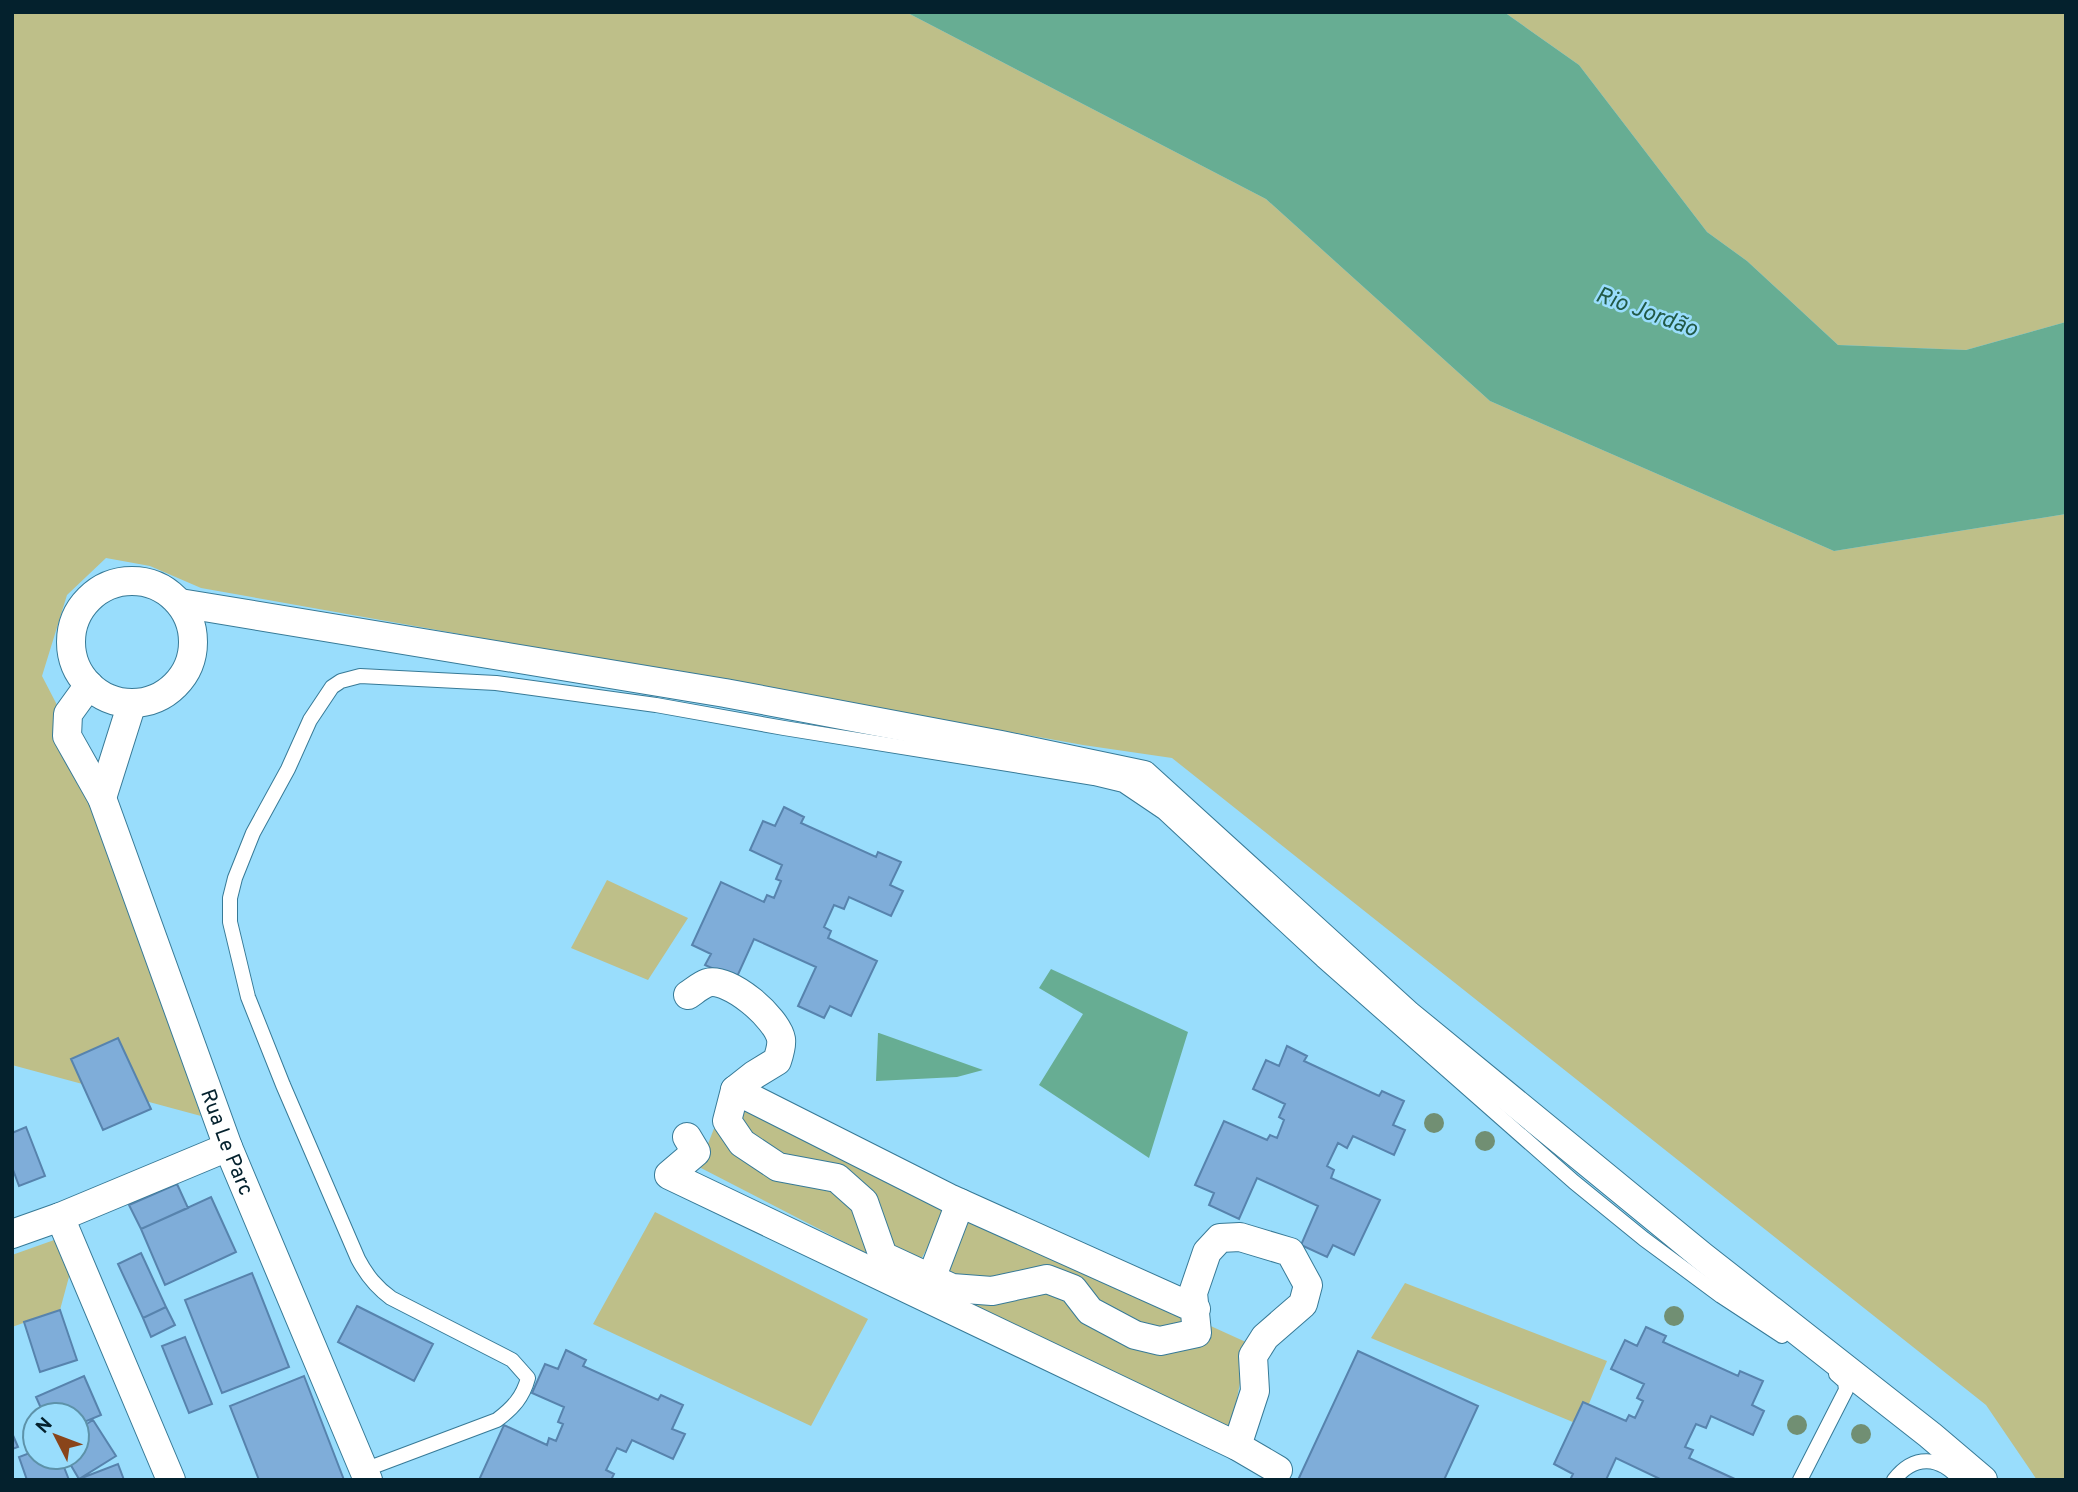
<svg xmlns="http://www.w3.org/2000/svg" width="2078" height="1492" font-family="Overpass,sans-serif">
<rect width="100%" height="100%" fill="#99ddfc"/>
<!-- green -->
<path fill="#bebf89" d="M 12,12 L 906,12 L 1266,199 L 1490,401 L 1834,551 L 2066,514 L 2066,1480 L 2037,1480 L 1986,1405 L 1172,758 L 1083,745 L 201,588 L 150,566 L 106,558 L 67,595 L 42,676 L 70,730 L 201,1116 L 12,1065 Z
M 1504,12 L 2066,12 L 2066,322 L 1966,350 L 1838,345 L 1747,261 L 1707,232 L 1579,65 Z
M 607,880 L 688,918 L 648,980 L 571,948 Z
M 727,1095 L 949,1206 L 912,1277 L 699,1167 Z
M 655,1212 L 868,1319 L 811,1426 L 593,1324 Z
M 971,1217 L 1248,1343 L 1230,1433 L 935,1293 Z
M 57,1239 L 73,1262 L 60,1310 L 12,1327 L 12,1255 Z
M 1405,1283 L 1607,1361 L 1580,1425 L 1371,1338 Z"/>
<!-- water -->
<path fill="#67ad93" d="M 906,12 L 1504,12 L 1579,65 L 1707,232 L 1747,261 L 1838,345 L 1966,350 L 2066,322 L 2066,514 L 1834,551 L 1490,401 L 1266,199 Z
M 1051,969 L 1188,1032 L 1149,1158 L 1039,1085 L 1083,1014 L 1039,988 Z
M 878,1033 L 879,1033 L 983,1070 L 957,1077 L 876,1081 Z"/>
<!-- building -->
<path fill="#7fadd9" stroke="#5783ad" stroke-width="2" d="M 784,807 L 804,817 L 801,823 L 876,857 L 878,852 L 901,862 L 890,885 L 903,891 L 891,916 L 849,897 L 844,909 L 834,905 L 824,927 L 831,931 L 828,938 L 877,961 L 851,1016 L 830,1006 L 824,1018 L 798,1006 L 816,967 L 754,939 L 736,979 L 705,965 L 711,954 L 692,945 L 721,882 L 764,902 L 767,895 L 774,898 L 781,881 L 776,879 L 782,865 L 750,850 L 763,821 L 775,826 Z
M 118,1038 L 151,1109 L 103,1130 L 71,1059 Z
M 1287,1046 L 1307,1056 L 1304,1061 L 1379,1096 L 1382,1091 L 1404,1101 L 1393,1125 L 1405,1130 L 1394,1155 L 1353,1136 L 1347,1148 L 1338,1143 L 1327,1166 L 1334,1170 L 1331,1178 L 1380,1200 L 1354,1255 L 1333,1245 L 1327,1257 L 1301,1245 L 1318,1206 L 1257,1178 L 1239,1219 L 1209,1205 L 1214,1193 L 1195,1185 L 1224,1121 L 1267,1140 L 1270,1135 L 1277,1138 L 1284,1120 L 1279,1117 L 1285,1104 L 1253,1089 L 1266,1060 L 1279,1066 Z
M 26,1127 L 45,1176 L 19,1186 L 12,1167 L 12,1133 Z
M 177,1184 L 188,1208 L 141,1229 L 129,1205 Z
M 211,1197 L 236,1252 L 165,1285 L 141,1229 Z
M 141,1253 L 166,1307 L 143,1318 L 118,1264 Z
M 252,1273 L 289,1367 L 222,1393 L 185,1300 Z
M 357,1306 L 433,1344 L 414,1381 L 338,1342 Z
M 166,1307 L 175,1325 L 151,1337 L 143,1318 Z
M 60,1310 L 77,1360 L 40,1372 L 24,1322 Z
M 1646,1327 L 1666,1336 L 1663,1342 L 1738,1376 L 1740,1371 L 1763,1381 L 1752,1405 L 1764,1411 L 1753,1435 L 1711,1416 L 1706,1428 L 1696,1424 L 1685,1447 L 1693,1450 L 1689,1458 L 1737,1480 L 1662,1480 L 1616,1458 L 1606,1480 L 1570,1480 L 1573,1474 L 1554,1464 L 1583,1402 L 1626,1421 L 1629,1415 L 1635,1418 L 1643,1401 L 1637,1398 L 1644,1384 L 1611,1369 L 1625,1340 L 1637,1346 Z
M 185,1337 L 212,1404 L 189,1413 L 162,1346 Z
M 566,1350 L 586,1360 L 583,1366 L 658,1400 L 661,1395 L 683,1405 L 672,1429 L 685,1434 L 673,1459 L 632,1440 L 626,1452 L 617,1448 L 606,1470 L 614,1474 L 611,1480 L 479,1480 L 504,1425 L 547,1445 L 549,1438 L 556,1441 L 563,1424 L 558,1422 L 564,1407 L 532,1393 L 545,1364 L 558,1369 Z
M 1358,1351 L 1478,1406 L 1444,1480 L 1298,1480 Z
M 84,1376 L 101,1415 L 77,1425 L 77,1415 L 44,1415 L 36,1397 Z
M 304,1376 L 344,1480 L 259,1480 L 230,1406 Z
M 93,1420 L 116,1456 L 79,1479 L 66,1457 L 77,1457 L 77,1430 Z
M 12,1433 L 18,1447 L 12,1449 Z
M 35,1451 L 35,1457 L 60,1457 L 69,1480 L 27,1480 L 19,1457 Z
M 118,1464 L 124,1480 L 79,1480 L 79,1479 Z"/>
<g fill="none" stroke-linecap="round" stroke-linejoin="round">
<defs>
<path id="lane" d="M 364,1470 L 497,1420 C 513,1408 523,1397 528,1378 L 512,1360 L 391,1298 C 376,1287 367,1276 358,1259 L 283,1085 L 248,997 L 230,922 L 230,898 L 235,878 L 253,833 L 288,769 L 310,720 L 332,687 L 341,681 L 360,676 L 496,683 L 656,705 L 784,728 L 1094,778 L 1123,785 L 1163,812 L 1322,960 L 1574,1182 L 1644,1239 L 1721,1296 L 1782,1336
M 1800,1480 L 1846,1390 L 1845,1382 L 1836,1374
M 1894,1480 C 1914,1454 1940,1456 1960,1480"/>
<g id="street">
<circle cx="132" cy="642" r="61"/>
<path d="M 180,603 L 725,693 L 1001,745 L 1144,775 L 1408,1015 L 1702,1256 L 1930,1435 L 1983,1480"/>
<path id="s1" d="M 89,685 L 68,714 L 67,736 L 102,798 L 228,1147 L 368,1480"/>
<path d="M 102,798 L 132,703"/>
<path d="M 688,995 C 694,991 701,985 707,983 C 729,976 777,1018 781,1039 C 782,1045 779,1055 777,1061 L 754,1075 L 735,1090"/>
<path d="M 687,1137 L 696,1152 L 669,1175 L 1237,1446 L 1278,1470"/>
<path d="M 60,1217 L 171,1480"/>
<path d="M 12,1234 L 60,1217 L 228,1147"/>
<path d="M 923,1294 L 931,1279 L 960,1203"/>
<path d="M 1196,1309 L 949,1198 L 735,1090 L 727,1121 L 742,1143 L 778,1167 L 837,1178 L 864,1202 L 883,1256 L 952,1288 L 992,1291 L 1047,1279 L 1073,1289 L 1090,1311 L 1135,1335 L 1160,1341 L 1197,1333 L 1193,1293 L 1207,1252 L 1220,1238 L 1240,1237 L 1290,1252 L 1308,1285 L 1303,1304 L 1265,1337 L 1253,1356 L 1255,1391 L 1237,1446"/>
</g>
</defs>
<!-- lane casing -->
<use href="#lane" stroke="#377a97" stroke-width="16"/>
<!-- street casing -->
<use href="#street" stroke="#377a97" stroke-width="30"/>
<!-- lane -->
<use href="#lane" stroke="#fff" stroke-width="14"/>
<!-- street -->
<use href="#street" stroke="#fff" stroke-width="28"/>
</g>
<!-- trees -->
<g fill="#718f73">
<circle cx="1434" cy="1123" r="10"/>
<circle cx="1485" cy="1141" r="10"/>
<circle cx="1674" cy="1316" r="10"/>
<circle cx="1797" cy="1425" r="10"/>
<circle cx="1861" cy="1434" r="10"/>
</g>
<g text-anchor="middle" stroke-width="5" stroke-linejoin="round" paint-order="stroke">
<!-- street labels -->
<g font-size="21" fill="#04212d" stroke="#99ddfc">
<text dy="7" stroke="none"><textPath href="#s1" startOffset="495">Rua Le Parc</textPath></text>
</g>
<!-- water labels -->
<g font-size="23" font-style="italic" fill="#225a47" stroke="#99ddfc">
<text transform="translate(1647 311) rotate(20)" y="8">Rio Jordão</text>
</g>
</g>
<!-- border -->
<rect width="2078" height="1492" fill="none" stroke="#04212d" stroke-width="28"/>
<!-- north arrow -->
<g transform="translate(56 1436) rotate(312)"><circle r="33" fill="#99ddfc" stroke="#5d92a9" stroke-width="2"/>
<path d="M0-5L12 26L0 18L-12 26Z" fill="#89441a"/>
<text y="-10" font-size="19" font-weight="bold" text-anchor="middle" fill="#04212d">N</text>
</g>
</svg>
